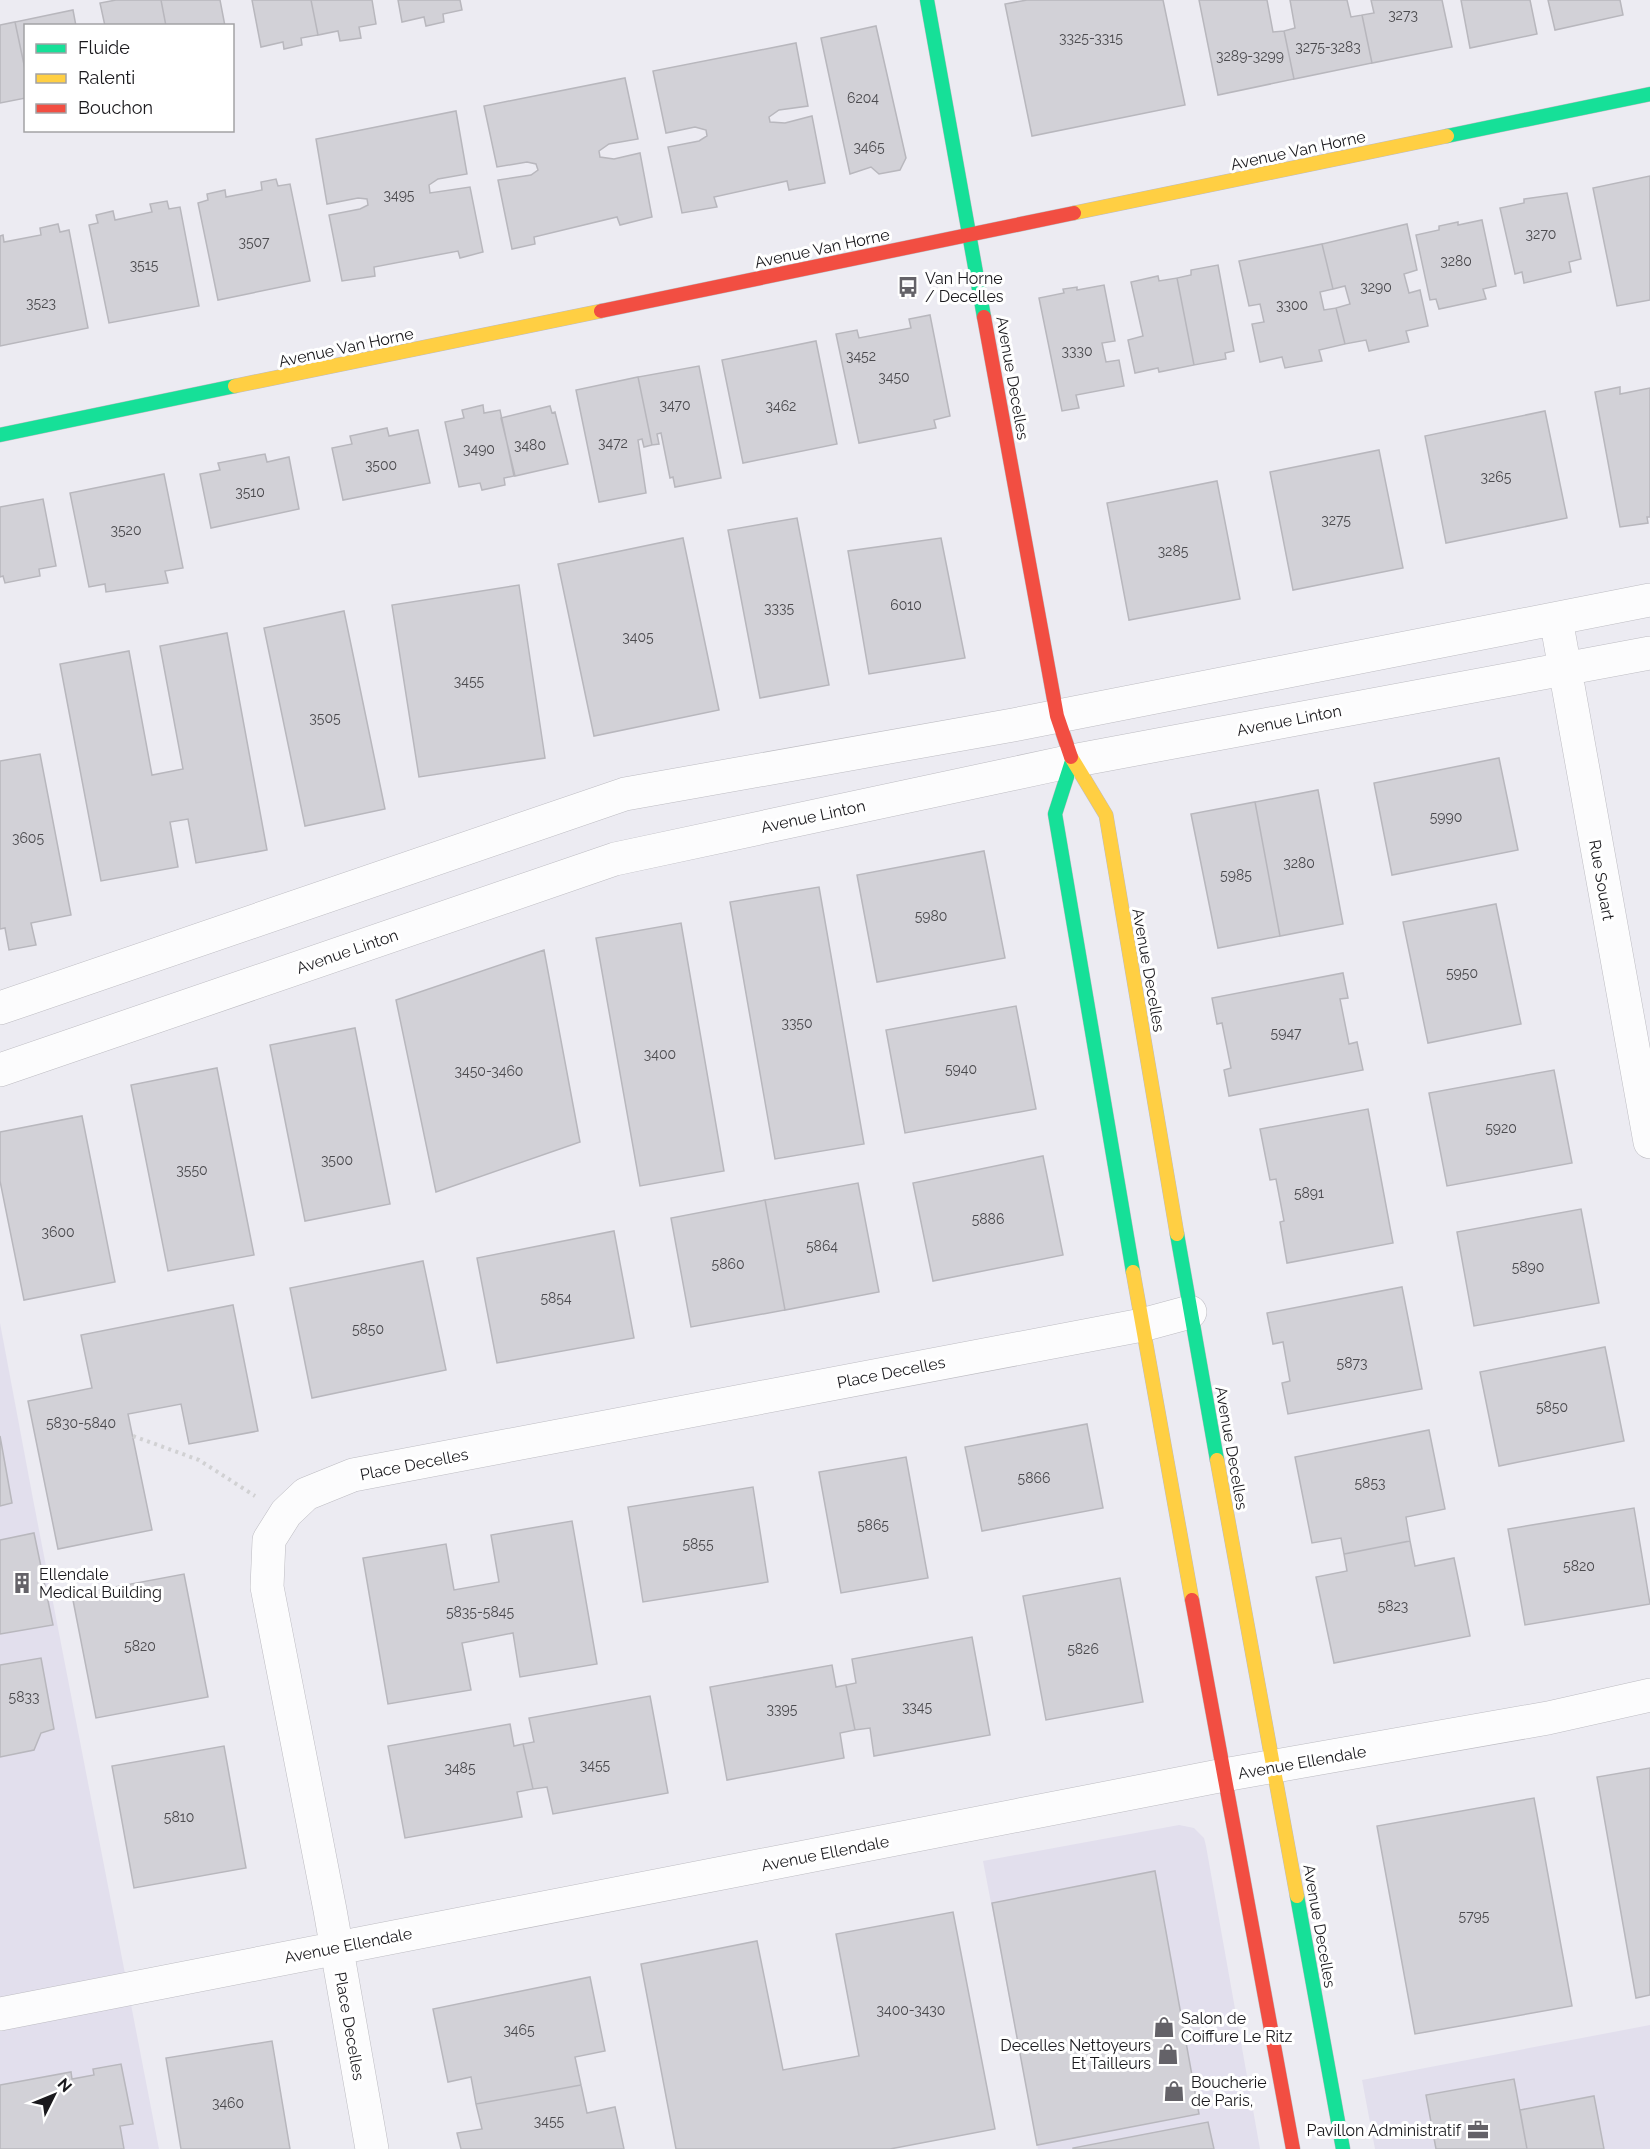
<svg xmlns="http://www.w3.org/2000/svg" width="1650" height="2149" font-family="Raleway,sans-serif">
<rect width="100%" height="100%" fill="#ecebf2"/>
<!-- built -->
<path fill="#e2dfed" d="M 0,1323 L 33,1499 L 159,2149 L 0,2149 Z
M 1179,1825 L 1194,1828 L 1204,1838 L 1206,1846 L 1260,2149 L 1038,2149 L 983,1861 Z
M 1650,2025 L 1650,2149 L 1375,2149 L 1362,2080 Z"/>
<!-- building -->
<path fill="#d2d1d7" stroke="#b8b7bd" stroke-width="1.5" d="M 116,0 L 161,0 L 166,26 L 105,26 L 100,3 Z
M 161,0 L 220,0 L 225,26 L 166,26 Z
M 252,0 L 311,0 L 318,35 L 301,38 L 302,45 L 284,49 L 283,42 L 261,47 Z
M 311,0 L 372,0 L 376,24 L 359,27 L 361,38 L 340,41 L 338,31 L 318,35 Z
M 398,0 L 460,0 L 462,10 L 443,14 L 444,22 L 426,26 L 424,17 L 402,22 Z
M 1027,0 L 1163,0 L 1185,105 L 1032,136 L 1005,4 Z
M 1199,0 L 1267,0 L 1273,32 L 1284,31 L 1294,79 L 1218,95 Z
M 1290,0 L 1347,0 L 1351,17 L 1362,15 L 1372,63 L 1294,79 L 1284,31 L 1295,28 Z
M 1371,0 L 1442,0 L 1452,47 L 1372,63 L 1362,15 L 1374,13 Z
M 1461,0 L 1530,0 L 1537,34 L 1470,48 Z
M 1548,0 L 1620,0 L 1623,15 L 1555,30 Z
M 73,10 L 76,26 L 26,26 L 26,74 L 15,22 Z
M 15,22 L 26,74 L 26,98 L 0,103 L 0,25 Z
M 876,26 L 906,158 L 900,170 L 879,174 L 871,167 L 850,174 L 821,38 Z
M 796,43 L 808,106 L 779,110 L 769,117 L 770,122 L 785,123 L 812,116 L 825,183 L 789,190 L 787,181 L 714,197 L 717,207 L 682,213 L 668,147 L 699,141 L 707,136 L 706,130 L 695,127 L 666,133 L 653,71 Z
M 625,78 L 638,139 L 609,144 L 599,151 L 600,157 L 614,159 L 640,153 L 652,217 L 620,225 L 617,217 L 534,237 L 535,244 L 512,249 L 498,180 L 531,175 L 538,170 L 536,164 L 527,162 L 497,167 L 484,106 Z
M 456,111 L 467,174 L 438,179 L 429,185 L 430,193 L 470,187 L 483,252 L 460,258 L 458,251 L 374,267 L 375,276 L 342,281 L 329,215 L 360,209 L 368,205 L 367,199 L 358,198 L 327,204 L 316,139 Z
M 1650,176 L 1650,300 L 1617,306 L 1593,188 Z
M 276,179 L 278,186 L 290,184 L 310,281 L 218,300 L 198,203 L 208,200 L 207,194 L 225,190 L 226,197 L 262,190 L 261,182 Z
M 1567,193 L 1581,259 L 1569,262 L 1571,272 L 1524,283 L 1522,272 L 1515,274 L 1500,208 L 1524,203 L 1524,199 Z
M 167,201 L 169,209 L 180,207 L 199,306 L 109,323 L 89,225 L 98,223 L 96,215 L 113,211 L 115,220 L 152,212 L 150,204 Z
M 1482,220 L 1496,286 L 1483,289 L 1486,299 L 1439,309 L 1436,299 L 1430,300 L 1416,235 L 1439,230 L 1439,226 L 1458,222 L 1458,225 Z
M 58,224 L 60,232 L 69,230 L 88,328 L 0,346 L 0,236 L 3,235 L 4,242 L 41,235 L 40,228 Z
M 1407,224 L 1417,270 L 1404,274 L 1409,293 L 1420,290 L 1428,326 L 1406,331 L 1409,342 L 1369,351 L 1366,340 L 1345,344 L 1336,308 L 1350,304 L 1345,286 L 1333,289 L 1322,244 Z
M 1322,244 L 1333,289 L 1320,292 L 1324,310 L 1336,308 L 1345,344 L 1319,350 L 1322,361 L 1285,368 L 1282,357 L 1260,362 L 1252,324 L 1264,322 L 1260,304 L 1249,306 L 1239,261 Z
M 1218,265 L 1234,351 L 1225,353 L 1226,359 L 1194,365 L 1177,278 L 1191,275 L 1191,270 Z
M 1158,276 L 1159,281 L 1177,278 L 1194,365 L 1159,372 L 1158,368 L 1135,373 L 1128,340 L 1143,336 L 1131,282 Z
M 1104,285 L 1115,341 L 1102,343 L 1106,362 L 1119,360 L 1124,386 L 1076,395 L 1079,408 L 1062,411 L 1039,298 L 1064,293 L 1063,289 L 1077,287 L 1077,290 Z
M 930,315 L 950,416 L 934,420 L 936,428 L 859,443 L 836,334 L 857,330 L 859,338 L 911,328 L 909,319 Z
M 816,341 L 837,444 L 743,463 L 722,360 Z
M 699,366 L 721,478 L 675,487 L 673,477 L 670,478 L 661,433 L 657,434 L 659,444 L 652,445 L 638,377 Z
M 638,377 L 652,445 L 644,447 L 642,439 L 638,440 L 646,493 L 599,502 L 576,390 Z
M 1620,387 L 1620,394 L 1650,388 L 1650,517 L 1647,517 L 1648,523 L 1620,527 L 1595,392 Z
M 483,405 L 484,413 L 500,410 L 514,476 L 504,478 L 505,485 L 482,490 L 480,483 L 459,487 L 445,422 L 464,418 L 462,410 Z
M 550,406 L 552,413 L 555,412 L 568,464 L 515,476 L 501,418 Z
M 1545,411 L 1567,518 L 1446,543 L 1425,436 Z
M 387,428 L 389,436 L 418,430 L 430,483 L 343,500 L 332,448 L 352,444 L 350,436 Z
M 1379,450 L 1403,568 L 1293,590 L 1270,472 Z
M 265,454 L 267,462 L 289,457 L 299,509 L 211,528 L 200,474 L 220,470 L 218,463 Z
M 164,474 L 183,568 L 165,571 L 168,583 L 106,592 L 105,584 L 89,587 L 70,493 Z
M 1217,481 L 1240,599 L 1129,620 L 1107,503 Z
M 43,499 L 56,566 L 39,569 L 40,576 L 5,583 L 3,576 L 0,577 L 0,507 Z
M 797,518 L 829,685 L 760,698 L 728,530 Z
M 683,538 L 719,710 L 594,736 L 558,564 Z
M 941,538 L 965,658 L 869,674 L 848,551 Z
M 519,585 L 545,758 L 419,777 L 392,605 Z
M 344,611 L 385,809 L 305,826 L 264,628 Z
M 227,633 L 267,850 L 196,863 L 188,819 L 170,822 L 178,867 L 101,881 L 60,664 L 129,651 L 152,775 L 183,769 L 160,646 Z
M 40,754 L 71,915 L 31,923 L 36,945 L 9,950 L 5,928 L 0,929 L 0,761 Z
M 1499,758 L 1518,850 L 1392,875 L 1374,783 Z
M 1318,790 L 1343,924 L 1280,936 L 1255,802 Z
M 1255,802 L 1280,936 L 1218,948 L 1191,814 Z
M 984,851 L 1005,958 L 877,982 L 857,875 Z
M 819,887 L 864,1144 L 775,1159 L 730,902 Z
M 1496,904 L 1521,1024 L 1428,1043 L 1403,922 Z
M 681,923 L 724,1171 L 640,1186 L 596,938 Z
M 544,950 L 580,1142 L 436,1192 L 396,1000 Z
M 1343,973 L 1348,998 L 1340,999 L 1349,1044 L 1357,1042 L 1363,1070 L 1229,1096 L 1224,1070 L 1231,1068 L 1222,1023 L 1217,1024 L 1212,998 Z
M 1016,1006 L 1036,1109 L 905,1133 L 886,1030 Z
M 355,1028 L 390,1204 L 305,1221 L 270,1045 Z
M 217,1068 L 254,1255 L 168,1271 L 131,1085 Z
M 1554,1070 L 1572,1163 L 1447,1186 L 1429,1093 Z
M 1368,1109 L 1393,1243 L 1287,1263 L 1280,1222 L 1284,1221 L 1276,1179 L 1270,1180 L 1260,1129 Z
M 82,1116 L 115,1282 L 24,1300 L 0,1181 L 0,1132 Z
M 1043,1156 L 1063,1255 L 933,1281 L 913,1183 Z
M 858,1183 L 879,1292 L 785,1310 L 765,1200 Z
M 765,1200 L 785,1310 L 691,1327 L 671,1218 Z
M 1581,1209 L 1599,1303 L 1474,1326 L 1457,1232 Z
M 614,1231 L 634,1338 L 497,1363 L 477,1258 Z
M 423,1261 L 446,1370 L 312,1398 L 290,1288 Z
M 1402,1287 L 1422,1389 L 1288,1414 L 1282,1383 L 1290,1381 L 1283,1342 L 1273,1344 L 1267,1313 Z
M 233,1305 L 258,1431 L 189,1444 L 181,1404 L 128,1414 L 152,1530 L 58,1549 L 28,1401 L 92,1388 L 81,1335 Z
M 1605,1347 L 1624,1441 L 1499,1466 L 1480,1372 Z
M 1087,1424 L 1103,1508 L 982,1531 L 965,1447 Z
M 1429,1430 L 1445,1509 L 1406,1517 L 1410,1541 L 1344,1554 L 1341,1538 L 1312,1543 L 1295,1457 Z
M 0,1436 L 12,1503 L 0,1506 Z
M 906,1457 L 928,1578 L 841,1593 L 819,1472 Z
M 753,1487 L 768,1582 L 643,1602 L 628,1507 Z
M 1634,1508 L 1650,1604 L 1525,1625 L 1508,1529 Z
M 572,1521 L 597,1664 L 520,1677 L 513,1633 L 462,1643 L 471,1690 L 388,1704 L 363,1558 L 446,1544 L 454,1590 L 499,1582 L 491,1535 Z
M 34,1533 L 53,1625 L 0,1634 L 0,1540 Z
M 1410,1541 L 1415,1566 L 1454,1558 L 1470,1636 L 1334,1663 L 1316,1577 L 1347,1571 L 1344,1554 Z
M 184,1574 L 208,1697 L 96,1718 L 72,1595 Z
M 1120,1578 L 1143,1702 L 1046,1720 L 1023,1596 Z
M 972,1637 L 990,1735 L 874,1756 L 870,1728 L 855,1730 L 846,1685 L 856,1683 L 852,1659 Z
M 41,1658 L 54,1729 L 41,1733 L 34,1750 L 0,1757 L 0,1665 Z
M 832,1665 L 836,1687 L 846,1685 L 855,1730 L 840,1733 L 844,1758 L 727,1780 L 710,1687 Z
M 650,1696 L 668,1793 L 553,1814 L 547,1787 L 533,1789 L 523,1744 L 534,1742 L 529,1718 Z
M 510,1724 L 514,1746 L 523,1744 L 533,1789 L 517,1792 L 522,1817 L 405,1838 L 388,1746 Z
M 224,1746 L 246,1868 L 134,1888 L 112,1766 Z
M 1650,1768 L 1650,1995 L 1636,1998 L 1597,1777 Z
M 1534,1798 L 1572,2006 L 1415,2034 L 1377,1826 Z
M 1155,1871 L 1199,2114 L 1037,2145 L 992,1903 Z
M 953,1912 L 995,2129 L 890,2149 L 676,2149 L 641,1964 L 757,1941 L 783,2070 L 859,2056 L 836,1934 Z
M 590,1977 L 605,2051 L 575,2057 L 581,2085 L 476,2104 L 471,2077 L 448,2082 L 433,2009 Z
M 272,2041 L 290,2149 L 181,2149 L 166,2058 Z
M 121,2064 L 133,2124 L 120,2126 L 124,2149 L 0,2149 L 0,2085 L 71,2072 L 72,2079 L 94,2075 L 93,2069 Z
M 1514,2079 L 1527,2149 L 1436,2149 L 1426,2095 Z
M 581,2085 L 587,2113 L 615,2107 L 624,2149 L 461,2149 L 457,2133 L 482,2129 L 476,2104 Z
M 1594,2096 L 1604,2149 L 1527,2149 L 1520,2110 Z
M 1208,2122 L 1214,2149 L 1073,2149 L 1073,2148 Z"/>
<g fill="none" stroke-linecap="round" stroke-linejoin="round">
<defs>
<path id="street" d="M 1556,619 L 1650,1142
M 0,1008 L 625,794 L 1013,725 L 1650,600
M 0,1070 L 615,859 L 1072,761 L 1650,653
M 0,2014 L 1224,1775 L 1548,1718 L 1650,1695
M 372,2149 L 330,1910 L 267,1587 L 269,1540 L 286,1513 L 306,1494 L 353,1475 L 1142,1325 L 1190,1312"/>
<path id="fast" d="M 927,0 L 984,317
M 1447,136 L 1650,94
M 0,435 L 235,386
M 1072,761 L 1055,814 L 1133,1272
M 1177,1234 L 1217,1460
M 1297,1896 L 1343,2149"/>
<path id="slow" d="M 1074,213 L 1447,136
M 235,386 L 601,311
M 1071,757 L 1106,815 L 1177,1234
M 1133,1272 L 1192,1600
M 1217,1460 L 1297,1896"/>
<path id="jam" d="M 601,311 L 1074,213
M 984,317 L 1057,716 L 1071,757
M 1192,1600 L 1293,2149"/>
</defs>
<!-- street casing -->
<use href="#street" stroke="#bdbcc2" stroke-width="34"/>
<!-- fast casing -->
<use href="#fast" stroke="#bdbcc2" stroke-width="15"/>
<!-- slow casing -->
<use href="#slow" stroke="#bdbcc2" stroke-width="15"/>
<!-- jam casing -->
<use href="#jam" stroke="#bdbcc2" stroke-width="15"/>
<!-- path -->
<path stroke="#d1d1d3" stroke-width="4" stroke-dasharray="3 4.5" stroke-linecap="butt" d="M 133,1436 L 199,1460 L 255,1496"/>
<!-- street -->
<use href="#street" stroke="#fcfcfd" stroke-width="33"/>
<!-- fast -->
<use href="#fast" stroke="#16e098" stroke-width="14"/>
<!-- slow -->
<use href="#slow" stroke="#ffcf43" stroke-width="14"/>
<!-- jam -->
<use href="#jam" stroke="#f24e42" stroke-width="14"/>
</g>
<!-- icons -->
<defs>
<symbol id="bus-bare" viewBox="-9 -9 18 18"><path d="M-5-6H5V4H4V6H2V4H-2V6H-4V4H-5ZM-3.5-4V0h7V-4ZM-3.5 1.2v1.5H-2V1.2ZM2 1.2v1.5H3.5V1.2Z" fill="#646268" stroke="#fff" stroke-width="2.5" paint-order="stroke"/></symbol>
<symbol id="building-bare" viewBox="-9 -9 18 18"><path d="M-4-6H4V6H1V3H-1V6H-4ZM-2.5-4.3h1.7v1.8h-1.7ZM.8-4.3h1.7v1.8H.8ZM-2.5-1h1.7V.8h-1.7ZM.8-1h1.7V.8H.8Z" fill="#646268" stroke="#fff" stroke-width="2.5" paint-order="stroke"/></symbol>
<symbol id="shop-bare" viewBox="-9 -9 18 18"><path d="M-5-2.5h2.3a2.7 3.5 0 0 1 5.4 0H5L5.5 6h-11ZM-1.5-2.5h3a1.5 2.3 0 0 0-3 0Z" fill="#646268" stroke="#fff" stroke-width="2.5" paint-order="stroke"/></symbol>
<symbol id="office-bare" viewBox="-9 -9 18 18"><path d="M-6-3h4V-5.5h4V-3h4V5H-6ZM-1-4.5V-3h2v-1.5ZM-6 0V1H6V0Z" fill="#646268" stroke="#fff" stroke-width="2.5" paint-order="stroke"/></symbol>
</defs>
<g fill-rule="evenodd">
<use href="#bus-bare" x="893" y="272" width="30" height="30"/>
<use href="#building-bare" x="7" y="1568" width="30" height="30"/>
<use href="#shop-bare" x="1149" y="2012" width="30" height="30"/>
<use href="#shop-bare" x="1153" y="2039" width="30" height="30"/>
<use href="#shop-bare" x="1159" y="2076" width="30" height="30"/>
<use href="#office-bare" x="1463" y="2115" width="30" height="30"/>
</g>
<g text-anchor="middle" stroke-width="6" stroke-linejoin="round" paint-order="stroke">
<!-- number labels -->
<g font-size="14" fill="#4b4a4e">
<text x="1403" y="20">3273</text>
<text x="1091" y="43">3325-3315</text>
<text x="1328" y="52">3275-3283</text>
<text x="1250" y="61">3289-3299</text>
<text x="863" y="103">6204</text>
<text x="869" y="152">3465</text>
<text x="399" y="200">3495</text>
<text x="1541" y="239">3270</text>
<text x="254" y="247">3507</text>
<text x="1456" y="266">3280</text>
<text x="144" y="270">3515</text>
<text x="1376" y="292">3290</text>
<text x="41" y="308">3523</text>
<text x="1292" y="310">3300</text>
<text x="1077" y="356">3330</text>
<text x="861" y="361">3452</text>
<text x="894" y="382">3450</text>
<text x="675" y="410">3470</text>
<text x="781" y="411">3462</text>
<text x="613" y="448">3472</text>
<text x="530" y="450">3480</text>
<text x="479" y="454">3490</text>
<text x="381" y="470">3500</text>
<text x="1496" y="482">3265</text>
<text x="250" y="497">3510</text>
<text x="1336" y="525">3275</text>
<text x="126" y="535">3520</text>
<text x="1173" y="556">3285</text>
<text x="906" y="610">6010</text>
<text x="779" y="613">3335</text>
<text x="638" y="642">3405</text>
<text x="469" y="686">3455</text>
<text x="325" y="723">3505</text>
<text x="1446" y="822">5990</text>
<text x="28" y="843">3605</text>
<text x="1299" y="868">3280</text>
<text x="1236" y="880">5985</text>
<text x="931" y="921">5980</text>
<text x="1462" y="978">5950</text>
<text x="797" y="1028">3350</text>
<text x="1286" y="1038">5947</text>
<text x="660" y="1059">3400</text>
<text x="961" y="1074">5940</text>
<text x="489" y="1076">3450-3460</text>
<text x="1501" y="1133">5920</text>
<text x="337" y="1165">3500</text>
<text x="192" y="1175">3550</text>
<text x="1309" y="1198">5891</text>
<text x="988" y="1224">5886</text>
<text x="58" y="1237">3600</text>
<text x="822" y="1251">5864</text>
<text x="728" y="1269">5860</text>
<text x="1528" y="1272">5890</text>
<text x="556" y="1303">5854</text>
<text x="368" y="1334">5850</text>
<text x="1352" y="1368">5873</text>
<text x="1552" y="1412">5850</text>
<text x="81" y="1428">5830-5840</text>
<text x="1034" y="1483">5866</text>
<text x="1370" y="1488">5853</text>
<text x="873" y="1530">5865</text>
<text x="698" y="1549">5855</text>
<text x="1579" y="1571">5820</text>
<text x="1393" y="1611">5823</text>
<text x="480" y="1617">5835-5845</text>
<text x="140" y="1651">5820</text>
<text x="1083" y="1654">5826</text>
<text x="24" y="1702">5833</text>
<text x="917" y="1712">3345</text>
<text x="782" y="1714">3395</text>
<text x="595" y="1770">3455</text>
<text x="460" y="1773">3485</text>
<text x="179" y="1822">5810</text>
<text x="1474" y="1921">5795</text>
<text x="911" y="2015">3400-3430</text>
<text x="519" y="2035">3465</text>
<text x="228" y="2108">3460</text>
<text x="549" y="2126">3455</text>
</g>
<!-- street labels -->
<g font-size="16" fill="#1a191d" stroke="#fff">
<text transform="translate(1298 150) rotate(-12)" y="6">Avenue Van Horne</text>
<text transform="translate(822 248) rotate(-12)" y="6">Avenue Van Horne</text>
<text transform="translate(346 347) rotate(-12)" y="6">Avenue Van Horne</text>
<text transform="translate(1013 378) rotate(80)" y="6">Avenue Decelles</text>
<text transform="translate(1289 720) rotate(-11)" y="6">Avenue Linton</text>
<text transform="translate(813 816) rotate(-12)" y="6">Avenue Linton</text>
<text transform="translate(1602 880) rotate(80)" y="6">Rue Souart</text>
<text transform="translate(347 951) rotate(-19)" y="6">Avenue Linton</text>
<text transform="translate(1149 970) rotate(80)" y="6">Avenue Decelles</text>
<text transform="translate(891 1372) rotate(-11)" y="6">Place Decelles</text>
<text transform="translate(1232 1448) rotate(80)" y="6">Avenue Decelles</text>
<text transform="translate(414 1464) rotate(-11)" y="6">Place Decelles</text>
<text transform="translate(1302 1762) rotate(-10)" y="6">Avenue Ellendale</text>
<text transform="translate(825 1853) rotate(-11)" y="6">Avenue Ellendale</text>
<text transform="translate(1320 1926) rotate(80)" y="6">Avenue Decelles</text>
<text transform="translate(348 1945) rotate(-11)" y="6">Avenue Ellendale</text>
<text transform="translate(350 2026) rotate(80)" y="6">Place Decelles</text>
</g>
<!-- poi labels -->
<g font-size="16" fill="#1a191d" stroke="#fff" text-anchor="start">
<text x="925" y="284">Van Horne<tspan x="925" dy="18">/ Decelles</tspan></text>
<text x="39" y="1580">Ellendale<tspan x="39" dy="18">Medical Building</tspan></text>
<text x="1181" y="2024">Salon de<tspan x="1181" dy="18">Coiffure Le Ritz</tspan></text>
<text x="1151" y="2051" text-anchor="end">Decelles Nettoyeurs<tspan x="1151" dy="18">Et Tailleurs</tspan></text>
<text x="1191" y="2088">Boucherie<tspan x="1191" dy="18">de Paris,</tspan></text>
<text x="1461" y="2136" text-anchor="end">Pavillon Administratif</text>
</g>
</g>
<!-- legend -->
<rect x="24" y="24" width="210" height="108" fill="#ffffff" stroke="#a3a3a5" stroke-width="1.5"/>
<rect x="36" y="44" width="30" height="9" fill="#16e098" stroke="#a3a3a5" stroke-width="1.5"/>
<text x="78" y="54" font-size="18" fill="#1a191d">Fluide</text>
<rect x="36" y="74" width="30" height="9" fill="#ffcf43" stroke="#a3a3a5" stroke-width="1.5"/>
<text x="78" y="84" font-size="18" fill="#1a191d">Ralenti</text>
<rect x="36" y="104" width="30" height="9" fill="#f24e42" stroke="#a3a3a5" stroke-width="1.5"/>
<text x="78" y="114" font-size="18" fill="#1a191d">Bouchon</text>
<!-- north arrow -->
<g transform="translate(54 2095) rotate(47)" stroke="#ffffff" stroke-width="4.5" paint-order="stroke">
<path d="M0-4.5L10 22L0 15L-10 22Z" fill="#1a191d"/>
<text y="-9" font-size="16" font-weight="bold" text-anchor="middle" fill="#1a191d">N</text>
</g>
</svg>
